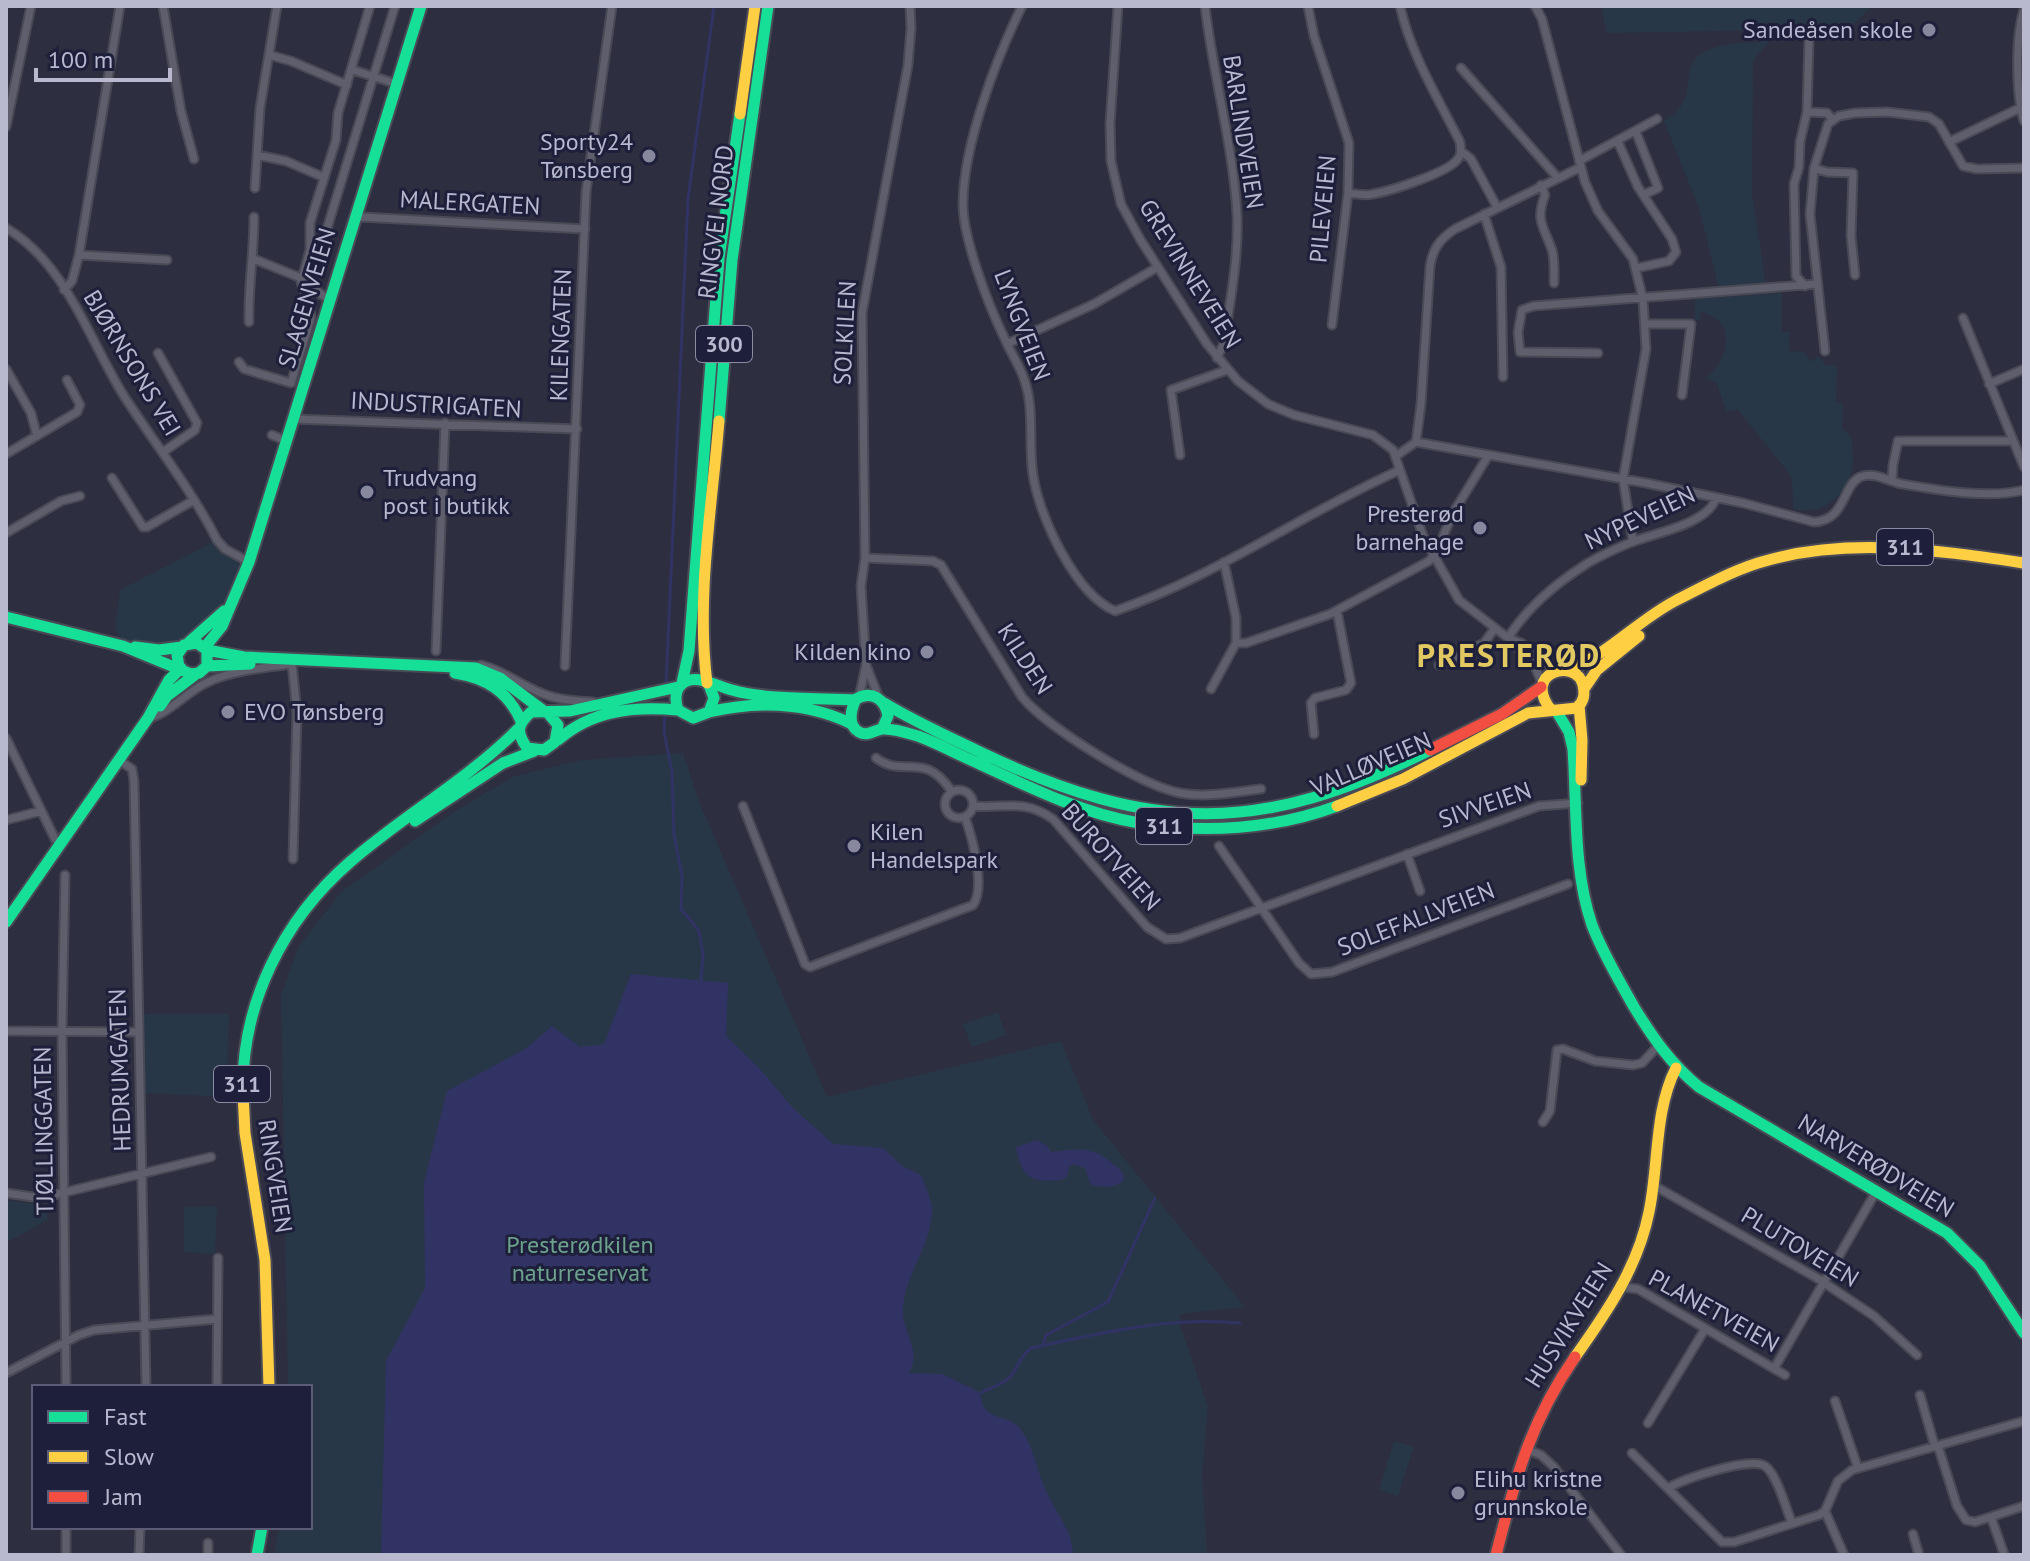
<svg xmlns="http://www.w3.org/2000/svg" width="2030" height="1561" font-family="'PT Sans',sans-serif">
<rect width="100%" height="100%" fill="#2d2e3f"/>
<!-- green -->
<path fill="#283747" d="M 1601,6 L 1872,6 L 1854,24 L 1842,29 L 1607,33 Z
M 1769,41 L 1753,61 L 1752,193 L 1766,285 L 1719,289 L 1699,208 L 1664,121 C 1670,116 1678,112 1682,104 C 1696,81 1678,61 1713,48 C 1730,42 1751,43 1769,41 Z
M 1782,293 L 1782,332 L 1789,332 L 1789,351 L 1805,352 L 1810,362 L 1818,356 L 1825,364 L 1837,366 L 1836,402 L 1843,403 L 1842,428 L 1852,438 C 1852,449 1854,461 1852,471 C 1847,497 1818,518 1793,508 L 1792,479 L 1785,468 L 1737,409 L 1726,412 L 1717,384 L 1706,378 C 1729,360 1738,320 1701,312 L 1700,321 L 1695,320 L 1695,299 Z
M 217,540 L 234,555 L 242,568 L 227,604 L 184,640 L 161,647 L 123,642 L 115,629 L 120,590 Z
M 683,753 L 698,799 L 827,1097 L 1061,1041 L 1093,1120 L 1245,1307 L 1180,1314 L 1180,1325 L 1208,1406 L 1202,1476 L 1207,1555 L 274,1555 L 279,1527 L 310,1527 L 310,1387 L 288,1387 L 281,995 L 299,946 L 341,892 L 455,811 L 512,777 L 582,760 Z
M 998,1012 L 1006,1035 L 972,1047 L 963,1024 Z
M 141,1014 L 229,1014 L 226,1097 L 143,1093 Z
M 6,1200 L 35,1204 L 36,1212 L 47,1213 L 47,1220 L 6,1243 Z
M 217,1206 L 215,1254 L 184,1252 L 184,1207 Z
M 1394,1441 L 1414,1447 L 1398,1496 L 1379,1490 Z"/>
<!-- water -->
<path fill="#323365" d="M 631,974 L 728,983 L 726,1036 L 759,1068 L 792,1107 L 833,1144 L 883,1148 L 902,1166 L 921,1175 C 925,1185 932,1200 932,1211 C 931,1245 906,1273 903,1307 C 900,1330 923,1350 909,1373 L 942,1374 L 979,1392 C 981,1396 981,1404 985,1408 C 994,1421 1012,1416 1021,1430 C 1035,1449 1037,1473 1047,1493 C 1057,1515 1072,1530 1073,1555 L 381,1555 L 386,1361 L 425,1288 L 424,1183 L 447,1091 L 527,1048 L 552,1026 L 580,1047 L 604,1044 Z
M 1037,1140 L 1047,1146 L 1051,1152 C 1077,1149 1093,1145 1113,1164 C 1120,1170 1123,1170 1124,1179 C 1118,1189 1102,1187 1091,1185 L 1085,1168 L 1073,1164 L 1069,1167 L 1067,1177 L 1064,1179 C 1034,1184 1021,1179 1016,1147 Z"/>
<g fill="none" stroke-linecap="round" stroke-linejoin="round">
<!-- stream -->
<path stroke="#323365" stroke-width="3" d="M 666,684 L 688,199 L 714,6
M 665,711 L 664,732 L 672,772 L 674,835 L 682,876 L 681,909 L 699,931 L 703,955 L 701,980
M 1043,1345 L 1046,1335 L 1108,1302 L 1155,1198
M 981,1393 C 990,1388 1004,1384 1011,1376 C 1019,1365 1020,1356 1031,1348 C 1101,1333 1169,1316 1240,1323"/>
<defs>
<path id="street" d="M 163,6 L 181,111 L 194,159
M 1022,6 C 996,59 964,143 963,202 C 962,236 988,304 1003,335 C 1009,350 1019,364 1024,379 C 1035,409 1028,443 1033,475 C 1039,516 1075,594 1115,611 C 1215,577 1303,513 1400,470
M 1118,6 L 1110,124 L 1111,161 L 1121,204 L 1140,239 L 1207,344 L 1238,381 L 1268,404 L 1294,415 L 1373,435 L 1393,450 L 1423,536 L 1459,600 L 1508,638 L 1523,653 L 1535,667 L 1542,683
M 1205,6 C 1213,76 1233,144 1237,214 C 1239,257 1230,301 1224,343 L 1217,358
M 1308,6 L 1314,36 L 1349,143 L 1348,193 L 1332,325
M 1535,6 L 1542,19 L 1585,182 L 1598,211 L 1633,259 L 1643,299 L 1646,349 L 1623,479 L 1633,542
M 2024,10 C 2015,38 2016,94 2024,121
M 269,55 L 291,61 L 347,85
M 1461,68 L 1557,177
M 353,70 L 397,84
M 1807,112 L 1809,39
M 6,127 L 31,6
M 1636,132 L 1658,188 L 1643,195
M 1618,142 L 1638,187 L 1672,239 L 1676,252 L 1669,261 L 1637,268
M 1949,142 L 2020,108
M 1461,151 L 1471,159 L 1497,207
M 257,155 L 286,161 L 323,177
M 1579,161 L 1657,119
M 1814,168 L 1827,172 L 1853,173 L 1851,236 L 1855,275
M 1541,185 L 1545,195 C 1535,221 1544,227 1552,250 C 1555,261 1554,272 1554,283
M 255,188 L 260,108 L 277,6
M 1348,193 C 1356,194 1365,196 1373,194 C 1390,191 1447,173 1457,160 C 1462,155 1461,149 1460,142 C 1438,98 1411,55 1400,6
M 1484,214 L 1501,267 L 1503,377
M 356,220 L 361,217 L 585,229
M 6,228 C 66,263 89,340 124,396 C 155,444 191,489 217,540 L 225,549 L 249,562
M 79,255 L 167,260
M 254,259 L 301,278
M 1805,286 L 1796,276 L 1794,184 L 1799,167 L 1800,142 L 1807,112 L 1827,113 L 1833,120
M 64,290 L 72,281 L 79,255 L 120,6
M 330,299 C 309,291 307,275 318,258 L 395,6
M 1963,318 L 2024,467
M 249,322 C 248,287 254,253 254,217
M 1646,324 L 1691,324 L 1682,395
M 1007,344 L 1094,304 L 1158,267
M 1825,351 L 1810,214 L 1814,168 L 1828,124 L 1839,116 L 1855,113 L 1887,112 L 1929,117 L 1939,124 L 1963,166 L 1977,169 L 2024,168
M 158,353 L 197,423 L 195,430 L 163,452
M 1598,353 L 1520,352 L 1518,332 L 1522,310 L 1533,306 L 1817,284
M 239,362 L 244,369 L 291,383 L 311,318 L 309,303 L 301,282 L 310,250 L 310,223 L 336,140 L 338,113 L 370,6
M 6,369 L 31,413 L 37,436
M 1989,384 L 2024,369
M 293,419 L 577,429
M 272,435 L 286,441
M 1416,442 L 1646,483 L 1743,503 L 1814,522 C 1846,520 1842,486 1860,477 C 1875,471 1889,482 1902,484 C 1937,490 1989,499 2024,490
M 6,454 L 77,412 L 80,405 L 67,380
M 1180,455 L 1171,390 L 1227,370
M 1396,456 L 1416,442 L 1421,404 L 1430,266 C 1433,248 1440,239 1455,229 L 1581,167
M 112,478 L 143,527 L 147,527 L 194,500
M 1892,480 L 1893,465 L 1898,441 L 2013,441
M 6,533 L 61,501 L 80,496
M 865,558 L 933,561 L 941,565 L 1022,697 C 1048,728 1140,785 1180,793 C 1206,798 1235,792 1261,789
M 1508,638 C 1528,606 1556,583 1588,563 C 1602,555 1617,548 1632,542 C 1655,533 1708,524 1716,498
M 1510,639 L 1521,643 L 1557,670
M 1236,643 L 1246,643 L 1330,614 L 1429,561 L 1436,553 L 1453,513 L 1488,456
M 436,651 L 445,423
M 481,665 C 503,670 520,685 541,693 C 558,700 575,701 593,702
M 866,665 L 861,586 L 865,558 L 862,313 L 908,65 L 911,28 L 910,6
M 1439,665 L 1484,643 L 1495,628
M 565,666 L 586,192 L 612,6
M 1211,689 L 1236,643 L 1236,618 L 1224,562
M 859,698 L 866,665 L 879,698
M 148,718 C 166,716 188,691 206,683 C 232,670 264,668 292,664 L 297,713 L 293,859
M 1314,734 L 1311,703 L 1315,698 L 1346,690 L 1351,683 L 1337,611
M 6,738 L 55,839 L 60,844
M 876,758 C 904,779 924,749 952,792
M 119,760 L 132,769 L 134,781 L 146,1387
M945 804a14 14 0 1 1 28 0a14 14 0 1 1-28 0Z
M 743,806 L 805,964 L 810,967 L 973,905 C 986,887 972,837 965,817
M 973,806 C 1006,809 1023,798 1053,819 L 1147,927 L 1166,939 L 1180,938 L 1539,806 L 1578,803
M 6,820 L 41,811
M 1219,846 L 1299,963 L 1311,974 L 1332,972 L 1568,884
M 1407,854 L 1420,891
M 65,875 L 62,1031 L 66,1387
M 6,1031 L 137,1032
M 1543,1122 L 1550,1111 L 1557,1050 L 1563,1049 L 1595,1061 L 1633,1065 L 1642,1063 L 1658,1046
M 1653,1185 L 1817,1278 L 1874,1316 L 1917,1355
M 6,1193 L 33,1197 L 49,1196 L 211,1157
M 1622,1287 L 1638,1289 L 1785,1375
M 1775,1367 L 1877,1190
M 6,1373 L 79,1335 L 94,1330 L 217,1319
M 217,1387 L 218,1258
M 1920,1395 L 1935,1447
M 1835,1401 L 1858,1468
M 1648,1423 L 1705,1329
M 1938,1446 L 1957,1506 L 1966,1520 L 1975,1522 L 2024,1506
M 1525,1449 L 1541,1455 L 1554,1467 L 1621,1555
M 1632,1453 L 1722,1542 L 1734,1542 L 1819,1515 L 1825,1511
M 1668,1488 C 1684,1479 1750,1456 1765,1466 C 1777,1474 1786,1509 1792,1523
M 1991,1517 L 2004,1554
M 1913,1534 L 1919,1555
M 208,1543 L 208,1555
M 66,1555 L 66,1527
M 139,1555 L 140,1527
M 1844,1555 L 1825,1511 L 1838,1481 L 1852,1470 L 2024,1421"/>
<path id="fast" d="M 719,421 L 732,260 L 768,6
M 6,617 L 123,646 L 191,674 L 199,673 L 207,666 L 207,650 L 197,643 L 184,645 L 177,655 L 179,667
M 189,642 L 224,611
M 135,647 L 159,650 L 182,647
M 205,647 L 222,626 L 249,562 L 421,6
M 207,650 L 244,657 L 476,668 L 500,678 L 545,712
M 207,666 L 250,664
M 455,673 C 486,678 508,691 521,721
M 682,683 L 689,651 L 719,258 L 740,114
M 709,685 L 714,698 L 709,712 L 693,718 L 678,710 C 674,698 675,684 690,680 C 702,677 720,687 732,690 C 766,700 819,698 856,700
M 884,703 C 915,722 949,737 982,753 C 1153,834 1261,835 1430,750
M 160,706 L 167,696 L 196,674
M 547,712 L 558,725 L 555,742 L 544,750 L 527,748 C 516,732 517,725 531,712 L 570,711 L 678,687
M 709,712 C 757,701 807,702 852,724
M 1557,712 L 1569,732 L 1573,749 C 1577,806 1573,870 1592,925 C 1603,954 1619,980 1634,1007 C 1653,1038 1671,1064 1699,1087 L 1947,1233 L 1980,1266 L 2024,1333
M 882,729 L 888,716 C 885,699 872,690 856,699 C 851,709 847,725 859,732 C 868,737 874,730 882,729 C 893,728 908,733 918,736 C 937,743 955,753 973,761 C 1027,786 1080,813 1139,823 C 1204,834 1275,829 1337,806
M 558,740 C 592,710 634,706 678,710
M 415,821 L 503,763 L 534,751
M 6,922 L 148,718 L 169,680 L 181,668
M 243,1093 C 241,1004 283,920 350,862 C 404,815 467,780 518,729
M 257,1555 L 262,1527"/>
<path id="slow" d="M 740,114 L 755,6
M 1568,670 C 1609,654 1637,621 1675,601 C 1702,587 1730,572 1758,563 C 1845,536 1936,550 2024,563
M 707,683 C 696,597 712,507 719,421
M 1584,689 L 1597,670 L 1639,636
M 1579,705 L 1582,740 L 1581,780
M 1337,806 L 1403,779 L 1528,713 L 1577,708 C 1584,701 1585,695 1583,685 C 1576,657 1521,672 1551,710
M 243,1093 L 245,1133 L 265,1260 L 269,1387
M 1575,1357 C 1607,1312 1638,1267 1649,1212 C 1659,1165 1654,1111 1676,1068"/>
<path id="jam" d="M 1430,750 L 1502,714 L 1541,687
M 1496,1555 C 1515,1479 1530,1422 1575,1357"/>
</defs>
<!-- street casing -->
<use href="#street" stroke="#4a4a57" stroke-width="11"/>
<!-- fast casing -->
<use href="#fast" stroke="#4a4a57" stroke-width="15"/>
<!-- slow casing -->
<use href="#slow" stroke="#4a4a57" stroke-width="15"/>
<!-- jam casing -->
<use href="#jam" stroke="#4a4a57" stroke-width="15"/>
<!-- street -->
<use href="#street" stroke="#5e5e6c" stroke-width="7"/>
<!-- fast -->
<use href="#fast" stroke="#16e098" stroke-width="11"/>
<!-- slow -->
<use href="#slow" stroke="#ffcf43" stroke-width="11"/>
<!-- jam -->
<use href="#jam" stroke="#f24e42" stroke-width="11"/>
</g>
<!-- markers -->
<g fill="#87889d" stroke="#1e1f3b" stroke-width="3">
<circle cx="1929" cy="30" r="8"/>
<circle cx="649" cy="156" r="8"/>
<circle cx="367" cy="492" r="8"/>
<circle cx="1480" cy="528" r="8"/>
<circle cx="927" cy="652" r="8"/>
<circle cx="228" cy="712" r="8"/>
<circle cx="854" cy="846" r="8"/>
<circle cx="1458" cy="1493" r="8"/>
</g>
<g text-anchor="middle" stroke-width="6" stroke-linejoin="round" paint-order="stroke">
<!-- shield labels -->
<g fill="#1e1f3b" stroke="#8a8aa3" stroke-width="2">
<rect x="696" y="326" width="56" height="36" rx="6"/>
<rect x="1877" y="529" width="56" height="36" rx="6"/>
<rect x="1136" y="808" width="56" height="36" rx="6"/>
<rect x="214" y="1066" width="56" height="36" rx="6"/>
</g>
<g font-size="22" font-weight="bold" fill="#b8b8cf">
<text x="724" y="352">300</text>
<text x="1905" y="555">311</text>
<text x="1164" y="834">311</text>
<text x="242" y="1092">311</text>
</g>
<!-- poi labels -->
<g font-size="24" fill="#b8b8cf" stroke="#1e1f3b" text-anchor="end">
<text x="1913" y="38">Sandeåsen skole</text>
<text x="633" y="150">Sporty24<tspan x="633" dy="28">Tønsberg</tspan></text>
<text x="383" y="486" text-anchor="start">Trudvang<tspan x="383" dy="28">post i butikk</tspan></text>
<text x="1464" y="522">Presterød<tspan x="1464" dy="28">barnehage</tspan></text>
<text x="911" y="660">Kilden kino</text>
<text x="244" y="720" text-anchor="start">EVO Tønsberg</text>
<text x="870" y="840" text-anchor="start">Kilen<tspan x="870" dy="28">Handelspark</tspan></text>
<text x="1474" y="1487" text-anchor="start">Elihu kristne<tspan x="1474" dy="28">grunnskole</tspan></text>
</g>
<!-- street labels -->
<g font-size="24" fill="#b8b8cf" stroke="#1e1f3b">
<text transform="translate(1243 132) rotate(81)" y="8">BARLINDVEIEN</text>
<text transform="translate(470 203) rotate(3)" y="8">MALERGATEN</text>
<text transform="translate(1323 209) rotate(-85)" y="8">PILEVEIEN</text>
<text transform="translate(716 222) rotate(-83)" y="8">RINGVEI NORD</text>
<text transform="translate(1190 274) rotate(58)" y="8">GREVINNEVEIEN</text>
<text transform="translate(307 298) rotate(-73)" y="8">SLAGENVEIEN</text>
<text transform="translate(1022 325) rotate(69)" y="8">LYNGVEIEN</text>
<text transform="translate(845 333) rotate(-87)" y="8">SOLKILEN</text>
<text transform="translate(561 335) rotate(-88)" y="8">KILENGATEN</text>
<text transform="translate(132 363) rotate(59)" y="8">BJØRNSONS VEI</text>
<text transform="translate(436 405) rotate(3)" y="8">INDUSTRIGATEN</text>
<text transform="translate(1640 518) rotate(-25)" y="8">NYPEVEIEN</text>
<text transform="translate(1025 659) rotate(57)" y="8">KILDEN</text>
<text transform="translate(1371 764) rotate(-23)" y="8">VALLØVEIEN</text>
<text transform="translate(1485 805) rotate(-19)" y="8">SIVVEIEN</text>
<text transform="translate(1111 857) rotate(48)" y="8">BUROTVEIEN</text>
<text transform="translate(1416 919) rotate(-21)" y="8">SOLEFALLVEIEN</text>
<text transform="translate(120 1070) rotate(-92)" y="8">HEDRUMGATEN</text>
<text transform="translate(44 1131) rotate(-91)" y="8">TJØLLINGGATEN</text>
<text transform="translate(1876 1166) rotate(31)" y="8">NARVERØDVEIEN</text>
<text transform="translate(275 1176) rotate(81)" y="8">RINGVEIEN</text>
<text transform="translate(1800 1247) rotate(31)" y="8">PLUTOVEIEN</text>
<text transform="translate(1714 1311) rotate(29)" y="8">PLANETVEIEN</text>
<text transform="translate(1569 1325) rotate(-58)" y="8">HUSVIKVEIEN</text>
</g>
<!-- park labels -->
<g font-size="24" fill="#6da28d" stroke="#1e1f3b">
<text x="580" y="1253">Presterødkilen<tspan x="580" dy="28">naturreservat</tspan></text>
</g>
<!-- district labels -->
<g font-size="32" font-weight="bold" letter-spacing="2" fill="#e1c861" stroke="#1e1f3b">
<text x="1509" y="667">PRESTERØD</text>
</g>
</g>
<!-- border -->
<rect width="2030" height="1561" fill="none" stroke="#b8b8cf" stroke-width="16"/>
<!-- legend -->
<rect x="32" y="1385" width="280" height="144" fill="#1e1f3b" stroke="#5c5c76" stroke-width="2"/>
<rect x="48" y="1411" width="40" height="12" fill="#16e098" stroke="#5c5c76" stroke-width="2"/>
<text x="104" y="1425" font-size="24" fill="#b8b8cf">Fast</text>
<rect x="48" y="1451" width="40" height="12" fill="#ffcf43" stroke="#5c5c76" stroke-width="2"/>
<text x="104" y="1465" font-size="24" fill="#b8b8cf">Slow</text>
<rect x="48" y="1491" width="40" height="12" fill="#f24e42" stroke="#5c5c76" stroke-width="2"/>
<text x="104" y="1505" font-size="24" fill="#b8b8cf">Jam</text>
<!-- scale -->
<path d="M36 68v12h134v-12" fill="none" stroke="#b8b8cf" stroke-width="4"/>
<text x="48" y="68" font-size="24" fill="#b8b8cf" stroke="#1e1f3b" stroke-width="6" paint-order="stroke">100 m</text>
</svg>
